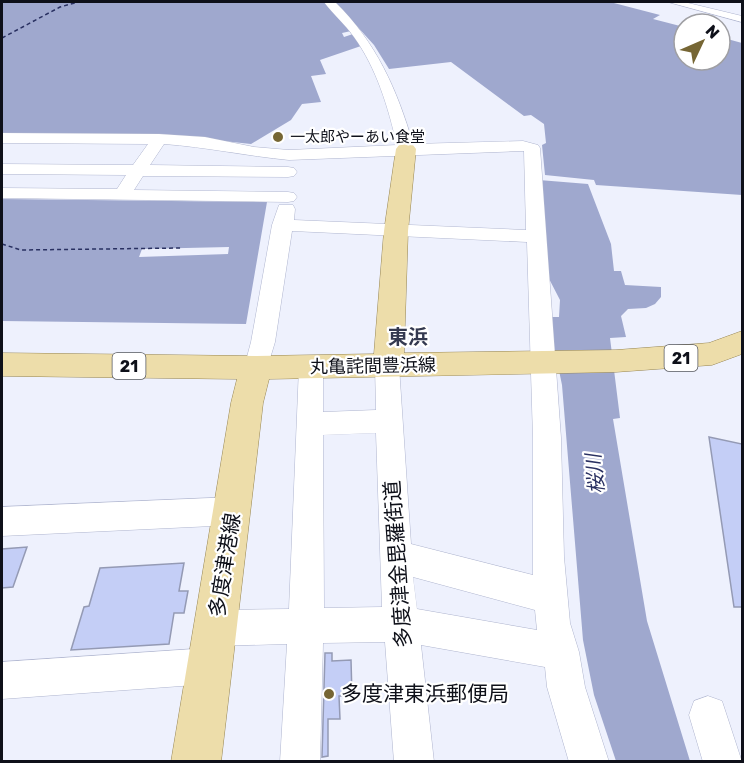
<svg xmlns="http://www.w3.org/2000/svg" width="744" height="763" font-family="Rubik,'Noto Sans JP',sans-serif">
<rect width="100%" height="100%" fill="#eef1fd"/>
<!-- water -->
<path fill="#9fa8ce" d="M 2,2 L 324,2 L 351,31 L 342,33 L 344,37 L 353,34 L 361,46 L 320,60 L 326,74 L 311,76 L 321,102 L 302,104 L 291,120 L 251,144 L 214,140 L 50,135 L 2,136 Z
M 335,2 L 610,2 L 660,15 L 653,19 L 684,27 L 684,60 L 720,60 L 720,37 L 742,43 L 742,195 L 596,185 L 594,180 L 545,175 L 542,145 L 546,143 L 544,124 L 531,115 L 524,116 L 451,62 L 389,69 L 374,45 Z
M 539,180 L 588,184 L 611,244 L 614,271 L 621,271 L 625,285 L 661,287 L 661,297 L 655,304 L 646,308 L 628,309 L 621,316 L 626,337 L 610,338 L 620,418 L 613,419 L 647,621 L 690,761 L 616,761 L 594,695 L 583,640 L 562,385 L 548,317 L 559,317 L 560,300 L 545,271 Z
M 2,199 L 267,202 L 246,324 L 2,321 Z"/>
<!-- pier -->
<path fill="#eef1fd" d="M 229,247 L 228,254 L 139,257 L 142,249 Z"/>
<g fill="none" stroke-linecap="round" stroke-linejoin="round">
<!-- ferry -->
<path stroke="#293061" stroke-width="1.5" stroke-dasharray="4 3" stroke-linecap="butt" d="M 2,38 L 60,7 L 78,2
M 2,244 L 21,250 L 181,248"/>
</g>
<!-- building -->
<path fill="#c4cef6" stroke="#949ab4" stroke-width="1.5" d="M 709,437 L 742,444 L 742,607 L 734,607 Z
M 27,547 L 13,587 L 2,588 L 2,549 Z
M 184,563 L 179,591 L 188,591 L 184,613 L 174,613 L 169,644 L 71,650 L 84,607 L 89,606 L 100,568 Z
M 325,653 L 332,653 L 332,661 L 351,660 L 352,696 L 339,696 L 340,719 L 328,719 L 328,756 L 322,757 Z"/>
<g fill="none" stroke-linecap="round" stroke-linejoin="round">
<defs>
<path id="minor" d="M 324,2 L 335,2 C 376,42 397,89 413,144 L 523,141 L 538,145 L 540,148 L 561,438 L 564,557 L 570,623 L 579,652 L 585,687 L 609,762 L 569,762 L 547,687 L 545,667 L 421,645 L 434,762 L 394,762 L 385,642 L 323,643 L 320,762 L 280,762 L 287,644 L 215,646 L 203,640 L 197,628 L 203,616 L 215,610 L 289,609 L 299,367 L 302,360 L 311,358 L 320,360 L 323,367 L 323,412 L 376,410 L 375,366 L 378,359 L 387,357 L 396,359 L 399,366 L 411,544 L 533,575 L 533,438 L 527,242 L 292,231 L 275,342 L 265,375 L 256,378 L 247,375 L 244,368 L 251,342 L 272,225 L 279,205 L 293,205 L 295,209 L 294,220 L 526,230 L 524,151 L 289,160 C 247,156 206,147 164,144 L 150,165 L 288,167 L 294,168 L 297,172 L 294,176 L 288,177 L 143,176 L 134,190 L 288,192 L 294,193 L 297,197 L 294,201 L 288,202 L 2,198 L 2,188 L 117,189 L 126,175 L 2,174 L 2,164 L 133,165 L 148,144 L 2,143 L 2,133 L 159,134 L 205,137 L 254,147 L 289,150 L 397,145 C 388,107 377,69 354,37 C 345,24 333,14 324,2 ZM 376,433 L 382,607 L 324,608 L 323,435 ZM 413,577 L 535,610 L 537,630 L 417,609 Z
M 668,2 L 684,2 L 742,16 L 742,22 Z
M 234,497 L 245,501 L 249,511 L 245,521 L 234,525 L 2,536 L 2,507 Z
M 209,648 L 222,653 L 227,666 L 222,679 L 209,684 L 2,699 L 2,662 Z
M 708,696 L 722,701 L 742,762 L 703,762 L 689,715 L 694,701 Z"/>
<path id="major" d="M 406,143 L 413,145 L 416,149 L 408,231 L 404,353 L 616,350 L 709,343 L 742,331 L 742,354 L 712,365 L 616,372 L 269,379 L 263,403 L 221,762 L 171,762 L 231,403 L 237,379 L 2,376 L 2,353 L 256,356 L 374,354 L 384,231 L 396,149 L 399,145 Z"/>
</defs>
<!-- minor casing -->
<use href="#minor" stroke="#afb5cf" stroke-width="1"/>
<!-- major casing -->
<use href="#major" stroke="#978653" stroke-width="1"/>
<!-- minor -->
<use href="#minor" fill="#fff" fill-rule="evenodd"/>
<!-- major -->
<use href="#major" fill="#edddaa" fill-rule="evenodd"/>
</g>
<!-- markers -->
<g fill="#766634" stroke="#fff" stroke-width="2">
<circle cx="278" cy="137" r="6"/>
<circle cx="329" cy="694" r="6"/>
</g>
<g text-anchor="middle" stroke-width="4.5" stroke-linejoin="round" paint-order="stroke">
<!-- far-poi labels -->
<g font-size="15" fill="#0e1019" stroke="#fff" text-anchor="start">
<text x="290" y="142">一太郎やーあい食堂</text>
</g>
<!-- shield labels -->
<g fill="#fff" stroke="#56585e" stroke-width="1.5">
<rect x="664.5" y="345" width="33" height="26" rx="4.5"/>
<rect x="112.5" y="353" width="33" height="26" rx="4.5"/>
</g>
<g font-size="16" font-weight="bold" fill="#0e1019">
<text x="681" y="364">21</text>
<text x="129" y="372">21</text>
</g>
<!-- street labels -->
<g font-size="18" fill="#0e1019" stroke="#fff">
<text transform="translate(373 366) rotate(-1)" y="6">丸亀詫間豊浜線</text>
</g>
<!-- neighbourhood labels -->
<g font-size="20" font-weight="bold" fill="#34394f" stroke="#fff">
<text x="408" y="344">東浜</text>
</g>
<!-- water labels -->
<g font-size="20" font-style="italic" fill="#293061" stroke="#fff">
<text transform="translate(595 474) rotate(-96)" y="7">桜川</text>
</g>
<!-- near-street labels -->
<g font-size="21" fill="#0e1019" stroke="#fff">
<text transform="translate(398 564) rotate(-94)" y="7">多度津金毘羅街道</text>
<text transform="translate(225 565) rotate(-81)" y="7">多度津港線</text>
</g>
<!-- near-poi labels -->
<g font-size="21" fill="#0e1019" stroke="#fff" text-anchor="start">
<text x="341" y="701">多度津東浜郵便局</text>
</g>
</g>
<!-- border -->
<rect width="744" height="763" fill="none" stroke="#0e1019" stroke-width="6"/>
<!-- north arrow -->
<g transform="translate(702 42) rotate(46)"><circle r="28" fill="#ffffff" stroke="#9f9fa3" stroke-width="1.5"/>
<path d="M0-4.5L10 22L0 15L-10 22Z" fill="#766634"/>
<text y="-9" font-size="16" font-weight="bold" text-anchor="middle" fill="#0e1019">N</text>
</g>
</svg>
